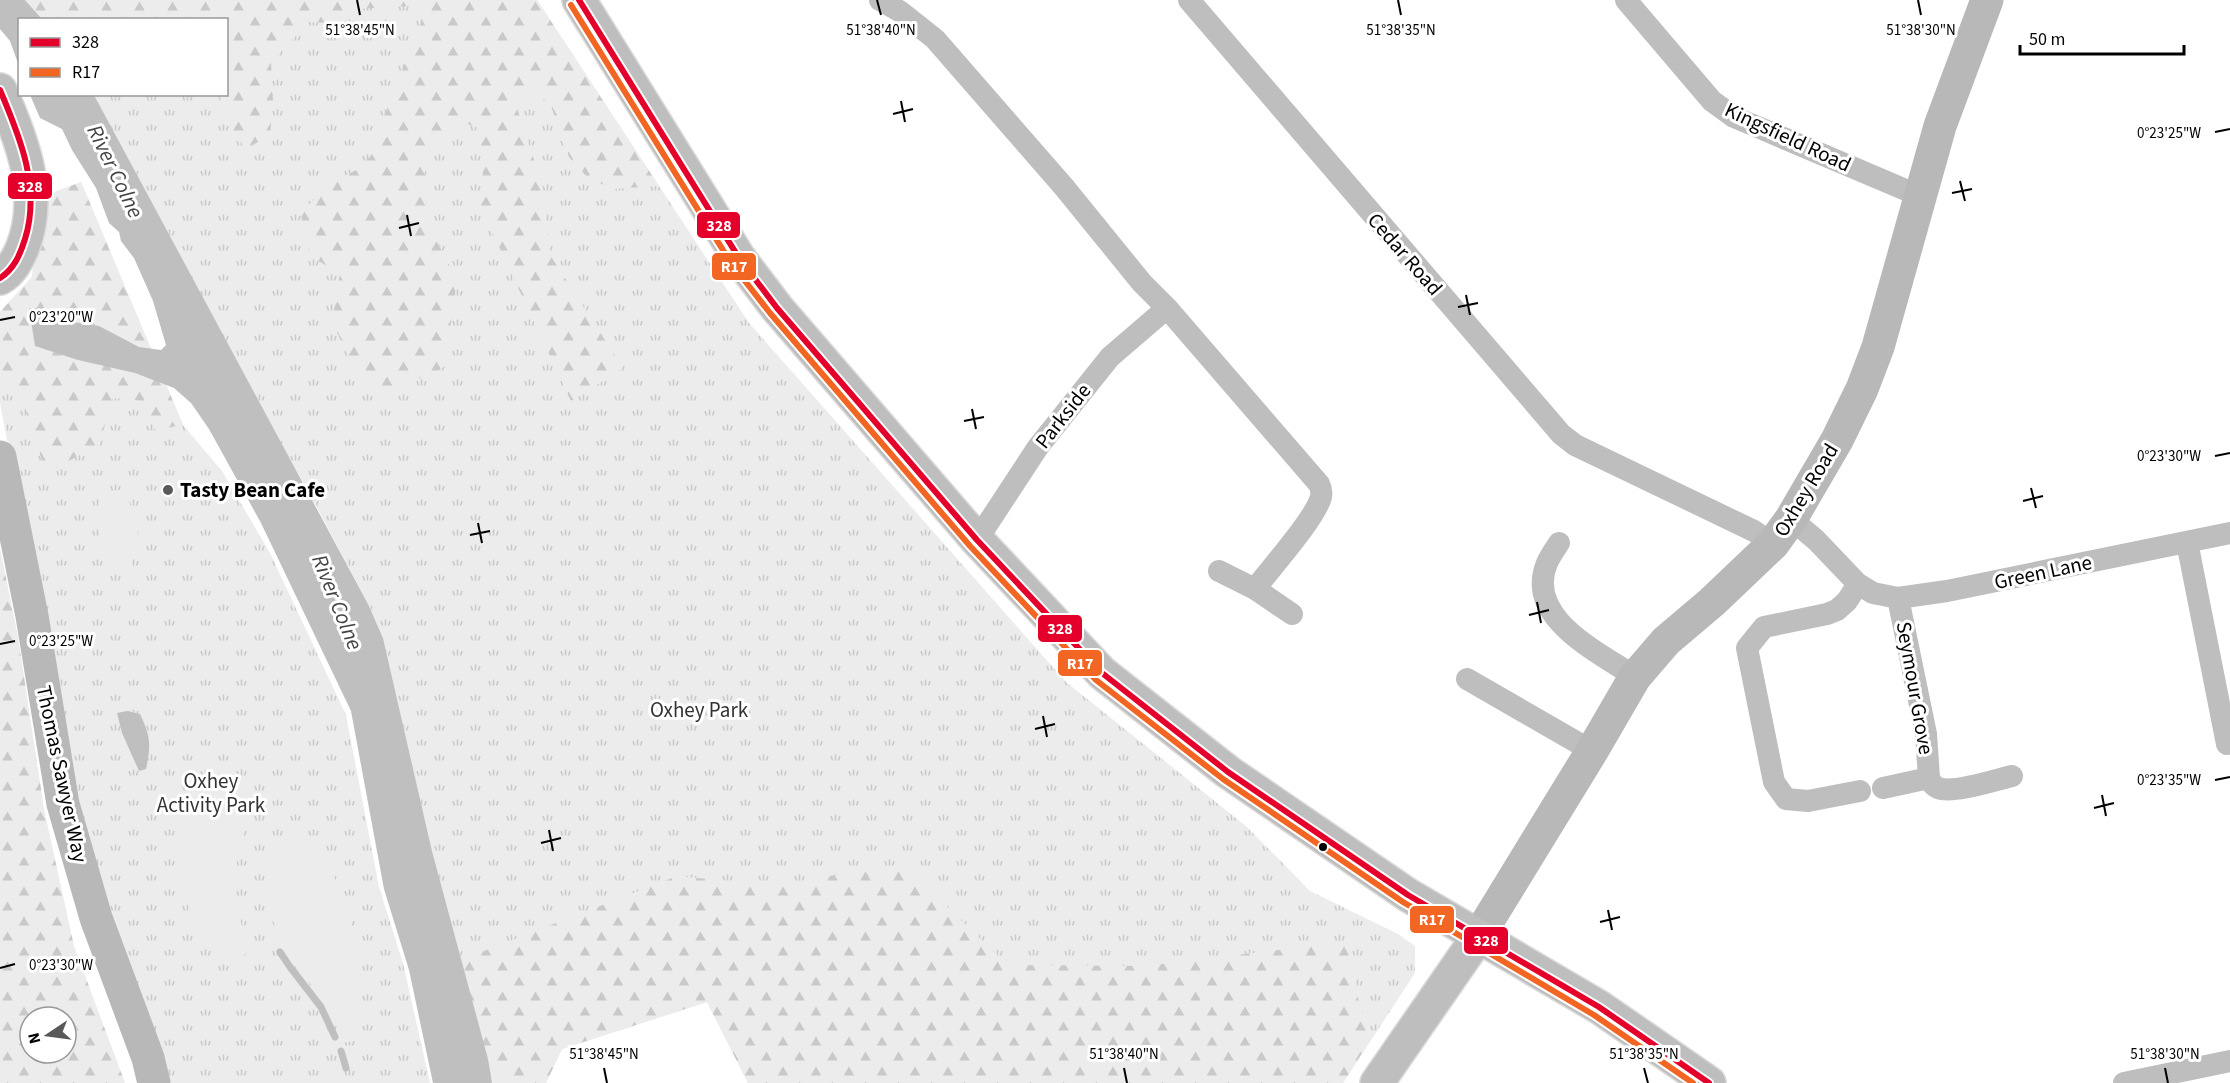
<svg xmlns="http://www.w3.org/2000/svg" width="2230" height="1083" font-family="'Source Sans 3',sans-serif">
<defs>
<pattern id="grass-tufts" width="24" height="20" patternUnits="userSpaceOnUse" patternTransform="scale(1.5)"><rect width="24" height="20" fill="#ececec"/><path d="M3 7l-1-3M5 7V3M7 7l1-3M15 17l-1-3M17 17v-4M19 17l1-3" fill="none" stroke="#c9c9c9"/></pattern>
<pattern id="forest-firs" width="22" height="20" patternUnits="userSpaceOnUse" patternTransform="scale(1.5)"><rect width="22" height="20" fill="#ececec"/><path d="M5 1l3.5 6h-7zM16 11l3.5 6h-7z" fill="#c9c9c9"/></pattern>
</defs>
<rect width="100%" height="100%" fill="#fff"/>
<!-- grass -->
<path fill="url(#grass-tufts)" d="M 251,0 L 537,0 L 749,323 L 1066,682 L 1247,827 L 1310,891 L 1398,934 L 1415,946 L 1415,973 L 1343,1083 L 748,1083 L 707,1002 L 562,1049 L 546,1083 L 490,1083 L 488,1059 L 432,851 L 383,638 L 368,604 L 313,500 L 270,424 L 94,95 L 226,94 L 226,20 L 208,19 Z
M 81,182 L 183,425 L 222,471 L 270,553 L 346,715 L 379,887 L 403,963 L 430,1083 L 166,1083 L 76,805 L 0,403 L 0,312 L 32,277 L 41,197 Z"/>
<!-- forest -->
<path fill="url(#forest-firs)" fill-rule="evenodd" d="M 25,0 L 537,0 L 659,186 L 613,189 L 588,178 L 569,157 L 551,106 L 532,88 L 523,92 L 516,105 L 542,184 L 550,255 L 623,368 L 571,401 L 480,206 L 483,171 L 478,128 L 457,120 L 432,142 L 424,176 L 428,223 L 457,280 L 448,344 L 447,365 L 428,376 L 378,390 L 354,369 L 335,328 L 334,310 L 340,273 L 311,257 L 303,231 L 301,213 L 328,185 L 360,168 L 379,146 L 380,127 L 428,5 L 357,9 L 329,23 L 309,22 L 271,62 L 273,101 L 270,135 L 246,149 L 233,131 L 219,95 L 226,94 L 226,20 L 42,19 Z
M 81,182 L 183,425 L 155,430 L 142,401 L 113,398 L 99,445 L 46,473 L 21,396 L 0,387 L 0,312 L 32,277 L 41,197 Z
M 0,548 L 18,637 L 44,809 L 74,946 L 125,1083 L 0,1083 ZM 30,1017 L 66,1017 L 66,1053 L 30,1053 Z
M 908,869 L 999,957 L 1021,965 L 1145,966 L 1344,942 L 1356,976 L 1356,992 L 1371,1039 L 1343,1083 L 748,1083 L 707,1002 L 562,1049 L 546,1083 L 512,1083 L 491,1076 L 461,960 L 677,876 L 778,886 L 846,873 Z"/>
<!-- pitch -->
<path fill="#ececec" d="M 120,490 L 129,498 L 131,511 L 138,532 L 131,568 L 123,572 C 103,550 86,520 106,492 Z
M 207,800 L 222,802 L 233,808 L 243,829 L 242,844 L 237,859 L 236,897 L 247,952 L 239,961 C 224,962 219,952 210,942 C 186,911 174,878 176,839 C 177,830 176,820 183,813 C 189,806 198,803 207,800 Z
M 299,832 L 309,835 C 356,902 363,960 360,1040 L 343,1043 C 338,1030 334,1016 327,1005 C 317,990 305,979 295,966 C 273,936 260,888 272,852 C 277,839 284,833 299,832 Z"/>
<!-- water -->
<path fill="#bfbfbf" d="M 0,0 L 25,0 L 42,19 L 20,20 L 19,66 L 10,41 L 0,29 Z
M 30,95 L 94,95 L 368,604 L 383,638 L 432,851 L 488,1059 L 492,1083 L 433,1083 L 409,970 L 384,889 L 351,711 L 261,523 L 209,429 L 191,403 L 174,388 L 135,373 L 78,360 L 35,346 L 29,308 L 45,308 L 59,313 L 73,322 L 99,326 L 139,347 L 161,350 L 166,345 L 153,301 L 134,258 L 121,241 L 119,232 L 109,223 L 96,188 L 72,150 L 62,129 L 40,118 Z
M 127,711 L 140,714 C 151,737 151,745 146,769 L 139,771 L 122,733 L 117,713 Z"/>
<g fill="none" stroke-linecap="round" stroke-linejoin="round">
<!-- stream -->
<path stroke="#bfbfbf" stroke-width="7" d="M 280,952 L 290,967 L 321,1007 L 335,1037
M 341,1051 L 346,1068"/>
<defs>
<path id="primary" d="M 579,0 L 739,258 L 777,308 L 977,540 L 1102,673 L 1228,772 L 1408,895 L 1599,1007 L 1709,1083
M 0,90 C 22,140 44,195 22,249 C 17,260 11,272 0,278
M 1377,1083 L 1478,937"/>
</defs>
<!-- primary casing -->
<use href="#primary" stroke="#dbdbdb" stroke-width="36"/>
<!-- street -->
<path stroke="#bebebe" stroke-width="22" d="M 880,0 L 901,12 L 935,39 L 1064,187 L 1142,283 L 1167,308
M 1189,0 L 1561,434 L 1575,445 L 1754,531 L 1773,544
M 1626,0 L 1712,101 L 1734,117 L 1920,196
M 1791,519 L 1816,540 L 1858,584 L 1873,593 L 1898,598 L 1947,591 L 2230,533
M 977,540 L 1038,447 L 1110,357 L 1167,308 L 1319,484 C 1321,488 1322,492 1321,497 C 1315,519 1270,569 1255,589
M 2187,542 L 2227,744 L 2230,743
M 1559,543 C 1555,549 1550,556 1547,563 C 1524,618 1599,652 1635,677
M 1219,571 L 1255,589 L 1292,614
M 1858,584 L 1847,601 L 1837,610 L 1827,614 L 1764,627 L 1747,648 L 1774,782 L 1786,799 L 1808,801 L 1860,791
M 1898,598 L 1926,734 L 1929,778
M 1467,679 L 1592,751
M 1883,788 L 1929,778 C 1931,782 1933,786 1938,788 C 1953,794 1995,780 2012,776
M 2124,1083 L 2230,1061"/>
<!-- secondary -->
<path stroke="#b8b8b8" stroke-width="33" d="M 0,457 L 32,616 L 63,804 L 96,918 L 148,1058 L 154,1083
M 1478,937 L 1592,751 L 1635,677 L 1666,641 L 1712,602 L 1773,544 L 1791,519 L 1837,440 L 1862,389 L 1878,347 L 1940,126 L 1987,0"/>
<!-- primary -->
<use href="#primary" stroke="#bebebe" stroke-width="33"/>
<defs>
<path id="bus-1" d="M 579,0 L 739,258 L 777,308 L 977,540 L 1102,673 L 1228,772 L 1408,895 L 1599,1007 L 1709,1083
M 0,90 C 20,137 41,188 25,239 C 20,255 14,269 0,278"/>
<path id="bus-2" d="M 571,5 L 731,263 L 770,313 L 970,546 L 1096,680 L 1223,779 L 1403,902 L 1594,1015 L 1693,1083"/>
</defs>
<!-- bus-1 casing -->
<use href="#bus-1" stroke="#fff" stroke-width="10"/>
<!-- bus-2 casing -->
<use href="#bus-2" stroke="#fff" stroke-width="10"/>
<!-- bus-1 -->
<use href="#bus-1" stroke="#e4002b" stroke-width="6"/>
<!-- bus-2 -->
<use href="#bus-2" stroke="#f26522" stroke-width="6"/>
</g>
<!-- ticks -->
<path fill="none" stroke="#000" stroke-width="2" d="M 357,0 L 360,15M 877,0 L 881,15M 1398,0 L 1401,15M 1918,0 L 1921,15M 901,101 L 905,122M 893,114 L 913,109M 2215,132 L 2230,129M 1960,181 L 1965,201M 1952,193 L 1972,189M 407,215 L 411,236M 399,228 L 419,223M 1466,295 L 1470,315M 1458,307 L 1478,303M 0,320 L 15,317M 972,409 L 976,429M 964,421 L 984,417M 2215,456 L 2230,453M 2031,488 L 2036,508M 2023,501 L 2043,496M 478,523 L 482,543M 470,535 L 490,531M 1537,602 L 1541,623M 1529,615 L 1549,610M 0,644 L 15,641M 1043,716 L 1047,737M 1035,729 L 1055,724M 2215,780 L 2230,777M 2102,795 L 2106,816M 2094,808 L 2114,803M 549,830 L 553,851M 541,843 L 561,838M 1608,910 L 1612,930M 1600,922 L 1620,917M 0,968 L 15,964M 604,1068 L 607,1083M 1124,1068 L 1127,1083M 1644,1068 L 1648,1083M 2165,1068 L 2168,1083"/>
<!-- markers -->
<circle fill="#595959" stroke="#fff" stroke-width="2" cx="168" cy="490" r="6"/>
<circle fill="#000" stroke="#fff" stroke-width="2" cx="1323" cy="847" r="5"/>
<g text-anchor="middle" stroke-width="6" stroke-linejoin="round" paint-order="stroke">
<!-- street labels -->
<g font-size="21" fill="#000" stroke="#fff">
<text transform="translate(1788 137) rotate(25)" y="7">Kingsfield Road</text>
<text transform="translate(1405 254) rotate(49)" y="7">Cedar Road</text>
<text transform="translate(1063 416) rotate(-52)" y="7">Parkside</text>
<text transform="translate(1806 490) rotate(-59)" y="7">Oxhey Road</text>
<text transform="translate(2043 572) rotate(-12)" y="7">Green Lane</text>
<text transform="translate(1915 688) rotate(80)" y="7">Seymour Grove</text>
<text transform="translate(62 774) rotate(78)" y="7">Thomas Sawyer Way</text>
</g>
<!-- poi labels -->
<g font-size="21" font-weight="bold" fill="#000" stroke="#fff" text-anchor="start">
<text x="180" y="497">Tasty Bean Cafe</text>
</g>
<!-- park labels -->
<g font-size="21" fill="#333" stroke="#fff">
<text x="699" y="717">Oxhey Park</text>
<text x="211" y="788">Oxhey<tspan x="211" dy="24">Activity Park</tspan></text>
</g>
<!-- water labels -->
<g font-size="22" font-style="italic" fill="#444" stroke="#fff">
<text transform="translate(116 171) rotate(64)" y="8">River Colne</text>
<text transform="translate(338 602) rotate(68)" y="8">River Colne</text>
</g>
</g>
<g font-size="15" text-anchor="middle" fill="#000" stroke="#fff" stroke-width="6" stroke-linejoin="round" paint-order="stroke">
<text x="360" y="35">51°38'45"N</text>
<text x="881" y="35">51°38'40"N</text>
<text x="1401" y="35">51°38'35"N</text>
<text x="1921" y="35">51°38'30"N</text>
<text x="2169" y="138">0°23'25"W</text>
<text x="61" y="322">0°23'20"W</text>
<text x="2169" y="461">0°23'30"W</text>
<text x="61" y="646">0°23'25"W</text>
<text x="2169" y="785">0°23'35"W</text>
<text x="61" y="970">0°23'30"W</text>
<text x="604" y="1059">51°38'45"N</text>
<text x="1124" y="1059">51°38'40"N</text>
<text x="1644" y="1059">51°38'35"N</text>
<text x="2165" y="1059">51°38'30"N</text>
</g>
<g stroke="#fff" stroke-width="2">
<rect x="7" y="172" width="46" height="28" rx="6" fill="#e4002b"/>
<rect x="696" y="211" width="45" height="28" rx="6" fill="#e4002b"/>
<rect x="711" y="252" width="46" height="29" rx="6" fill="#f26522"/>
<rect x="1037" y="614" width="46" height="29" rx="6" fill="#e4002b"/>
<rect x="1057" y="649" width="46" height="28" rx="6" fill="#f26522"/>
<rect x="1409" y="905" width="46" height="29" rx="6" fill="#f26522"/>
<rect x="1463" y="926" width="46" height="29" rx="6" fill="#e4002b"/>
</g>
<g font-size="16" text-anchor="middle" font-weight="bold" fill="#fff">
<text x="30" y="192">328</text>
<text x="719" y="231">328</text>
<text x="734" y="272">R17</text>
<text x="1060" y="634">328</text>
<text x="1080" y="669">R17</text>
<text x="1432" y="925">R17</text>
<text x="1486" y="946">328</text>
</g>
<!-- legend -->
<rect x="18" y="18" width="210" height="78" fill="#ffffff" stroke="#999999" stroke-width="1.5"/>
<rect x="30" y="38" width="30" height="9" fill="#e4002b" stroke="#999999" stroke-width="1.5"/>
<text x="72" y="48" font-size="18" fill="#000000">328</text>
<rect x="30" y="68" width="30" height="9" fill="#f26522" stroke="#999999" stroke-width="1.5"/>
<text x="72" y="78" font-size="18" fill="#000000">R17</text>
<!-- north arrow -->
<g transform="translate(48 1035) rotate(257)"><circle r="28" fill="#ffffff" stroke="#999999" stroke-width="1.5"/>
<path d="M0-4.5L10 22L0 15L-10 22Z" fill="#595959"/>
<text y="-9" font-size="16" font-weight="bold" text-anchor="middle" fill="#000000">N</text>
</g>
<!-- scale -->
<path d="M2020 45v9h164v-9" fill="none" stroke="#000000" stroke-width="3"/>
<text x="2029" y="45" font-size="18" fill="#000000" stroke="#ffffff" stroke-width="4.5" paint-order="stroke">50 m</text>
</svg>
